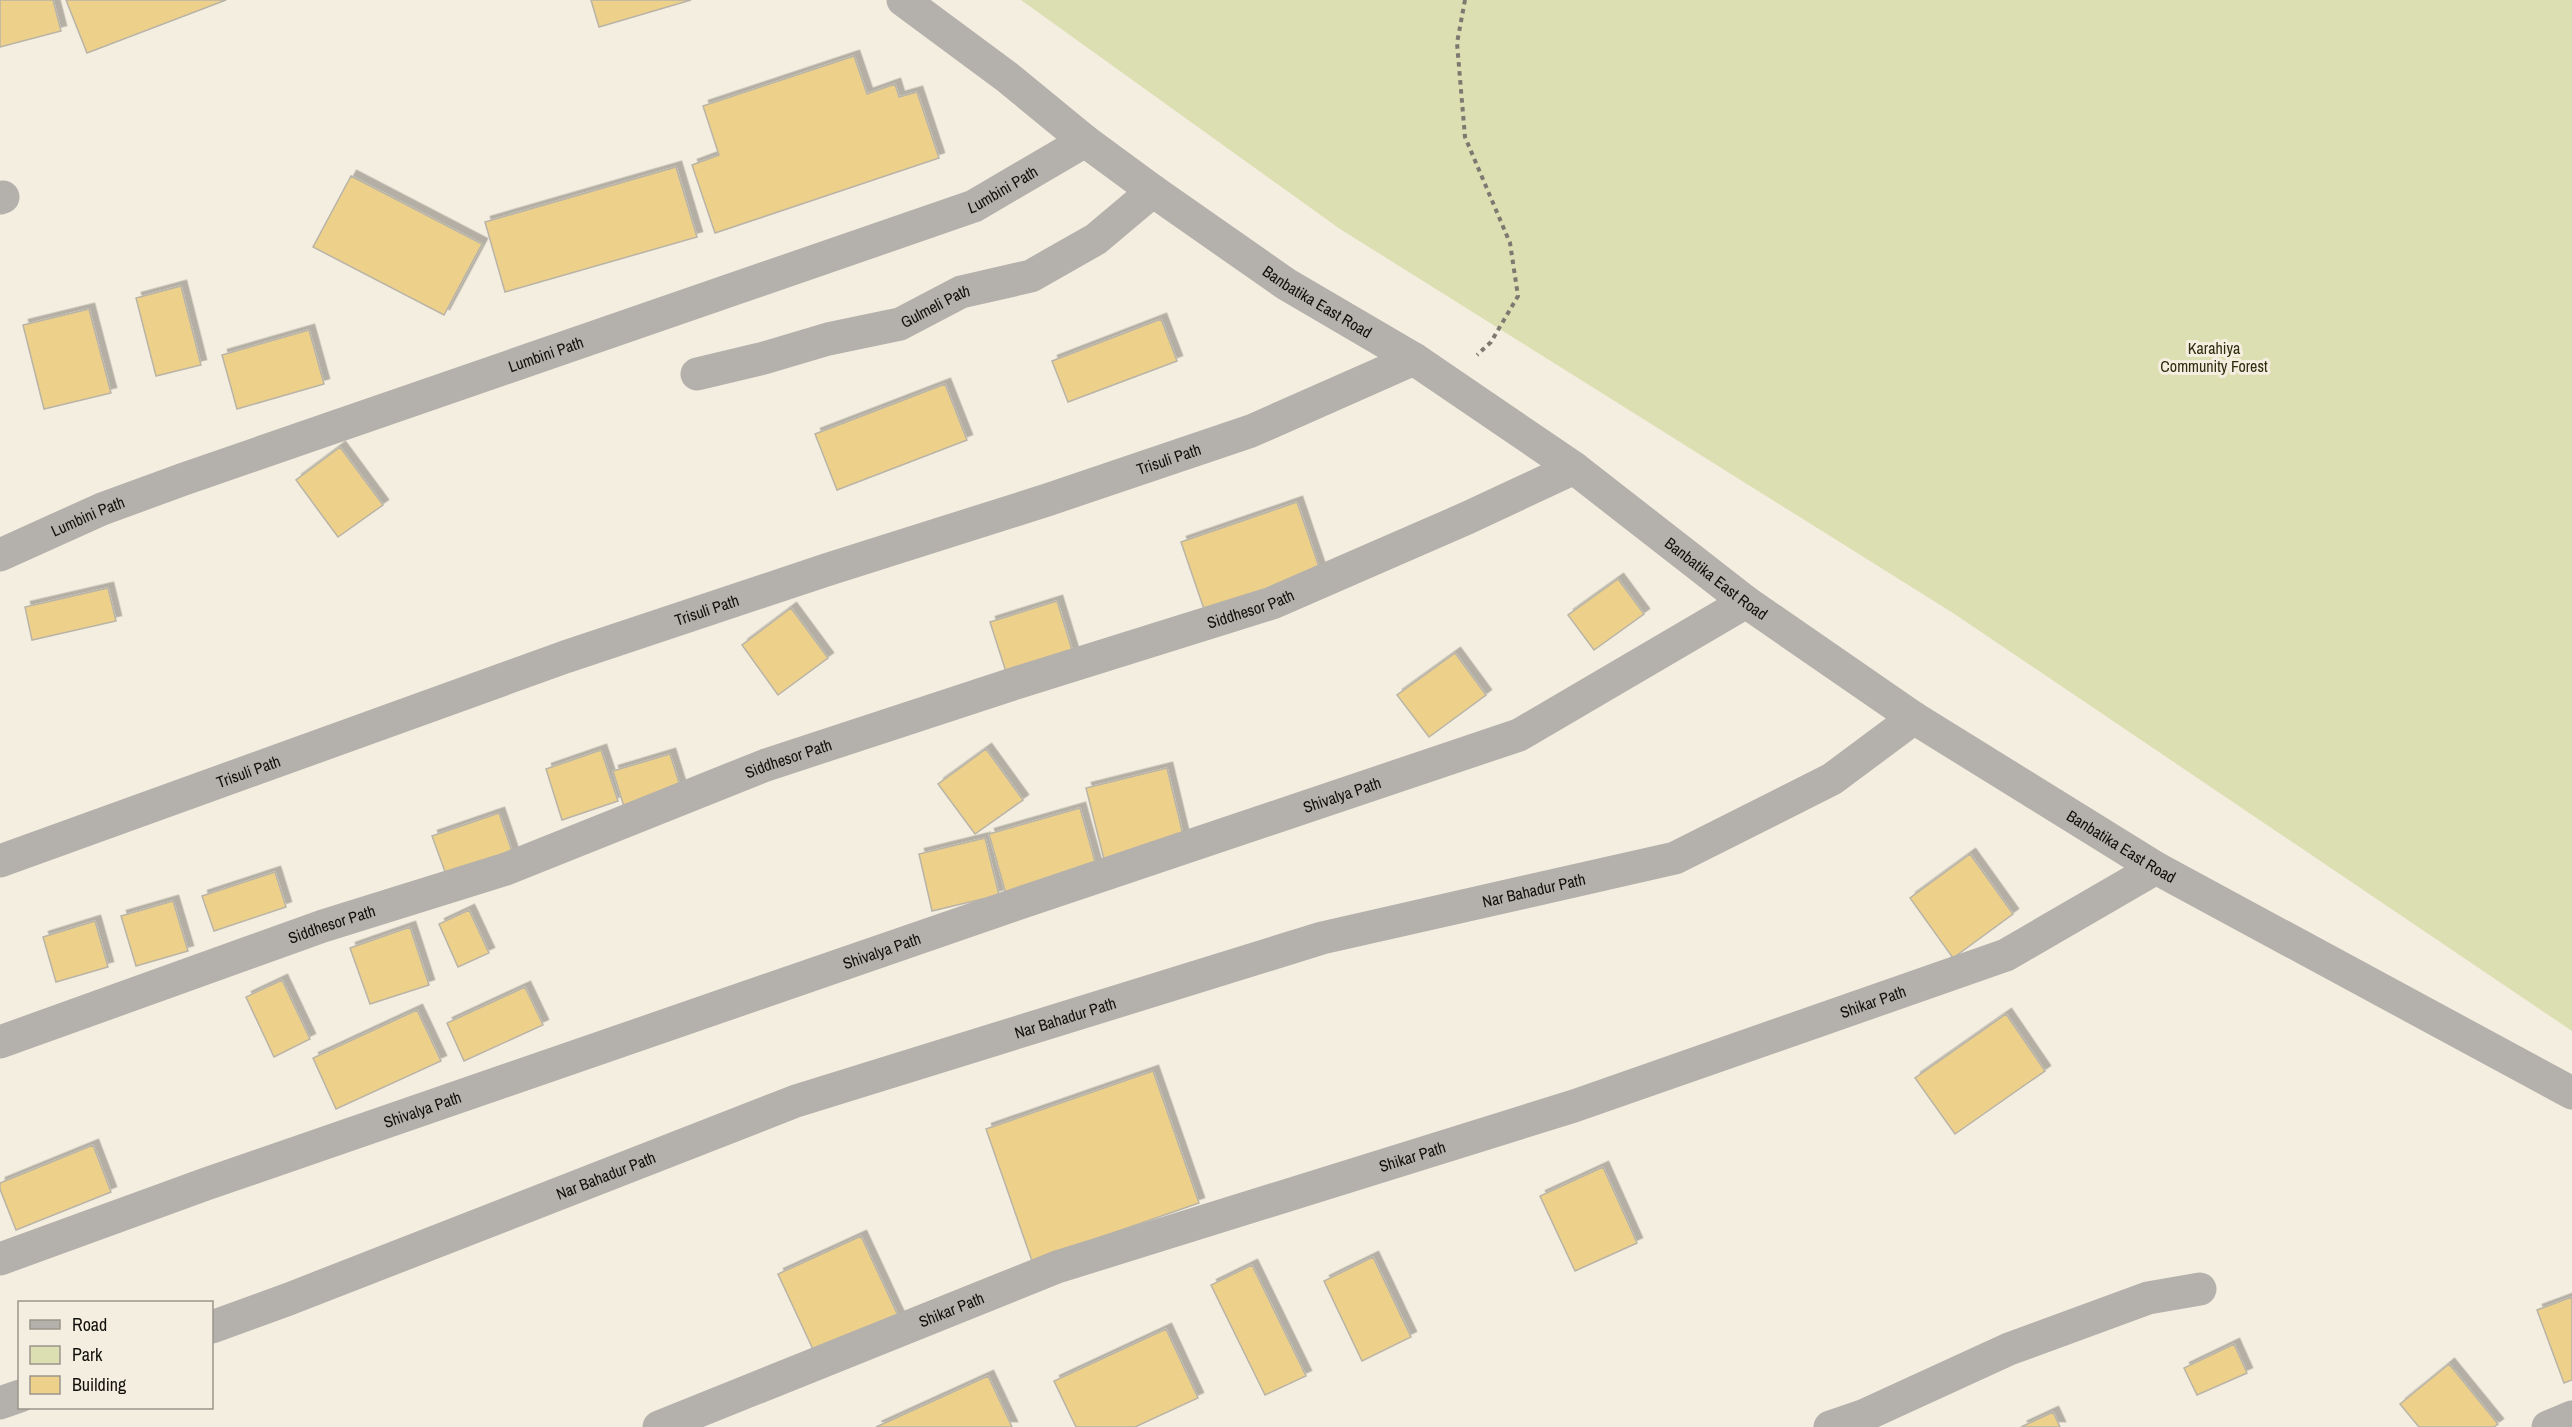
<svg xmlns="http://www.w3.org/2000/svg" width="2572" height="1427" font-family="'Archivo Narrow',sans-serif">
<defs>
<filter id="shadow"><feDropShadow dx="5.5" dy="-5.5" stdDeviation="0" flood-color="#0004"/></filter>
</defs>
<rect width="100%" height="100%" fill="#f4eee0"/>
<!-- green -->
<path fill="#dcdfb1" d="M 1021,0 L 2572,0 L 2572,1031 L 1953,613 L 1340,229 Z"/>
<!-- building -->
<path fill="#edd18b" stroke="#b9b4a7" stroke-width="1.5" filter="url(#shadow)" d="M 0,0 L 53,0 L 61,31 L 0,47 Z
M 66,0 L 226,0 L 87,53 Z
M 591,0 L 691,0 L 599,27 Z
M 854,56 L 867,94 L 895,84 L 899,97 L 917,92 L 939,158 L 715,233 L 692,165 L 719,155 L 703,106 Z
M 676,167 L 697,237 L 505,292 L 485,222 Z
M 351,176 L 482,244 L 444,315 L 313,247 Z
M 181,286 L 201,365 L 156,376 L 136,298 Z
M 89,309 L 111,393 L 44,409 L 23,325 Z
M 1161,319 L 1177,361 L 1068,402 L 1052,361 Z
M 309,330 L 324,384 L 237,409 L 222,355 Z
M 945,384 L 967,440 L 837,490 L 815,434 Z
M 340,447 L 383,505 L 338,537 L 296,480 Z
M 1297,502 L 1321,573 L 1205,612 L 1181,542 Z
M 1618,579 L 1644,614 L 1594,650 L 1568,615 Z
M 108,588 L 116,621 L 32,640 L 25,607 Z
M 1057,601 L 1073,653 L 1007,675 L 990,622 Z
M 791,608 L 828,658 L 778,695 L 742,645 Z
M 1455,653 L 1486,695 L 1429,737 L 1397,695 Z
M 986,749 L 1023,800 L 975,834 L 938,784 Z
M 601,750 L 618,801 L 562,820 L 546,769 Z
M 670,754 L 682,792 L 625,810 L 613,771 Z
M 1167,768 L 1185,843 L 1105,863 L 1086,788 Z
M 1080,808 L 1097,869 L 1006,894 L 989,834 Z
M 499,813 L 514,857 L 448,880 L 432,836 Z
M 985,838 L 999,895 L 932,911 L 919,854 Z
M 1970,854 L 2013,914 L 1953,958 L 1910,898 Z
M 275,872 L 286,907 L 214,931 L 202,896 Z
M 173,901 L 188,951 L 136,966 L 121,916 Z
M 469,910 L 489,953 L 458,967 L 439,924 Z
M 95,921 L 108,967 L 56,982 L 43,937 Z
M 410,927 L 429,985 L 370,1004 L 350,948 Z
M 282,980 L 310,1039 L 274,1057 L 246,997 Z
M 525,987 L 543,1025 L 464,1061 L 447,1023 Z
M 417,1010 L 441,1061 L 336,1109 L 313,1058 Z
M 2006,1014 L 2045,1071 L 1955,1134 L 1915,1078 Z
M 1153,1071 L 1199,1203 L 1032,1261 L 986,1129 Z
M 93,1145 L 111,1192 L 16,1230 L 0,1189 L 0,1183 Z
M 1603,1167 L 1637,1243 L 1575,1271 L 1540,1196 Z
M 861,1236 L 900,1320 L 817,1358 L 778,1274 Z
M 1373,1257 L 1411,1337 L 1362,1361 L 1324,1281 Z
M 1252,1265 L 1306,1376 L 1265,1395 L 1211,1285 Z
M 2572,1297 L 2572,1380 L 2564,1383 L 2537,1310 Z
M 1166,1329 L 1198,1398 L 1135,1427 L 1076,1427 L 1054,1381 Z
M 2234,1344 L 2247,1373 L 2197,1395 L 2184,1368 Z
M 2449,1364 L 2498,1424 L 2494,1427 L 2419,1427 L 2400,1404 Z
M 988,1376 L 1012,1427 L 876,1427 Z
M 2053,1412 L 2060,1427 L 2021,1427 Z"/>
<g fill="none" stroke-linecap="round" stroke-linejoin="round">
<!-- path -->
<path stroke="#7d7970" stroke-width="4" stroke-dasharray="4.5 4.5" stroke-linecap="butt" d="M 1465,0 L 1457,43 L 1465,137 L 1510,243 L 1518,296 L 1491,342 L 1477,355"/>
<!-- minor -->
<g stroke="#b4b0ab" stroke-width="33">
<path id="s1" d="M 903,0 L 1007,77 L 1085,141 L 1153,191 L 1286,284 L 1414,359 L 1574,468 L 1746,602 L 1914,718 L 2156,868 L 2572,1093"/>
<path d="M 0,198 L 3,197"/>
<path id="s2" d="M 697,374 L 764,358 L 828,339 L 900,324 L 961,292 L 1031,276 L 1096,239 L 1153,191"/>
<path id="s3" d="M 0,555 L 102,509 L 184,479 L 974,206 L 1085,141"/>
<path id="s4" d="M 0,861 L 565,657 L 826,570 L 1047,500 L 1251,431 L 1414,359"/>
<path id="s5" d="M 0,1042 L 323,926 L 506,869 L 766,765 L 1019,682 L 1272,603 L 1467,518 L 1574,468"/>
<path id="s6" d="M 0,1259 L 206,1184 L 1014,905 L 1519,735 L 1746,602"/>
<path id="s7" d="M 212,1327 L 289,1299 L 796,1101 L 1322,938 L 1675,858 L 1832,779 L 1914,718"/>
<path d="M 0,1403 L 20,1396"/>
<path id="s8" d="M 659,1427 L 1057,1267 L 1574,1106 L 2006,955 L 2156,868"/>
<path d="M 1830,1427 L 1865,1415 L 2009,1349 L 2148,1298 L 2200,1289"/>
<path d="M 2548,1427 L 2572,1417"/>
</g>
</g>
<g text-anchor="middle" stroke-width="6" stroke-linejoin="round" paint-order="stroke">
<!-- street labels -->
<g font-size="16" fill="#12100c" stroke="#f4eee0">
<text dy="6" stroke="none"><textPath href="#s3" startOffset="1068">Lumbini Path</textPath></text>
<text dy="6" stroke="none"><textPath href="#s1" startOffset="513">Banbatika East Road</textPath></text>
<text dy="6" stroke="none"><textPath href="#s2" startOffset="249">Gulmeli Path</textPath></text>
<text dy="6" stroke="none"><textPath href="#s3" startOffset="582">Lumbini Path</textPath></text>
<text dy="6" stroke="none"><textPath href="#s4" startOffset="1236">Trisuli Path</textPath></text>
<text dy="6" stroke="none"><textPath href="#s3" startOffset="96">Lumbini Path</textPath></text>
<text dy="6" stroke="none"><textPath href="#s1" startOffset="999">Banbatika East Road</textPath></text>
<text dy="6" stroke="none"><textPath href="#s5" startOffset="1324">Siddhesor Path</textPath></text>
<text dy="6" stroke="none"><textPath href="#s4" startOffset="750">Trisuli Path</textPath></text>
<text dy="6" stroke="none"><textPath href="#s5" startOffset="838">Siddhesor Path</textPath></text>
<text dy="6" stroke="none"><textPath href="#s4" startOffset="264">Trisuli Path</textPath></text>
<text dy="6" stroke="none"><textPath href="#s6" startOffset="1420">Shivalya Path</textPath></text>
<text dy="6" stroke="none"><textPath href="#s1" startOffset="1485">Banbatika East Road</textPath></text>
<text dy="6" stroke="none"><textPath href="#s7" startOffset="1394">Nar Bahadur Path</textPath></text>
<text dy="6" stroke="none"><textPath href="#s5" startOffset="352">Siddhesor Path</textPath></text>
<text dy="6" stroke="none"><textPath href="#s6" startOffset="934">Shivalya Path</textPath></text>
<text dy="6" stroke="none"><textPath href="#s8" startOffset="1287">Shikar Path</textPath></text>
<text dy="6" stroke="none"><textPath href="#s7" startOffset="908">Nar Bahadur Path</textPath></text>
<text dy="6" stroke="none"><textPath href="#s6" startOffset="448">Shivalya Path</textPath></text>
<text dy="6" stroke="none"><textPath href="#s8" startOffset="801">Shikar Path</textPath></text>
<text dy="6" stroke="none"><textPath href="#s7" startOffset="422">Nar Bahadur Path</textPath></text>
<text dy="6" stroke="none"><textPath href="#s8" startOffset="315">Shikar Path</textPath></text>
</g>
<!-- park labels -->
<g font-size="16" fill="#2d2e0e" stroke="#f4eee0">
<text x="2214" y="354">Karahiya<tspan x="2214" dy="18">Community Forest</tspan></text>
</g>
</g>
<!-- legend -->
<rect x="18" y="1301" width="195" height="108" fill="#f4eee0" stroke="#9a958b" stroke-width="1.5"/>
<rect x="30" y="1320" width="30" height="9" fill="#b4b0ab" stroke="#9a958b" stroke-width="1.5"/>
<text x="72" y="1331" font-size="18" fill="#12100c">Road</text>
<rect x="30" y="1346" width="30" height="18" fill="#dcdfb1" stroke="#9a958b" stroke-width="1.5"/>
<text x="72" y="1361" font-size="18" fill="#12100c">Park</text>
<rect x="30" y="1376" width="30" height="18" fill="#edd18b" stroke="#9a958b" stroke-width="1.5"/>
<text x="72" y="1391" font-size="18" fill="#12100c">Building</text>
</svg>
